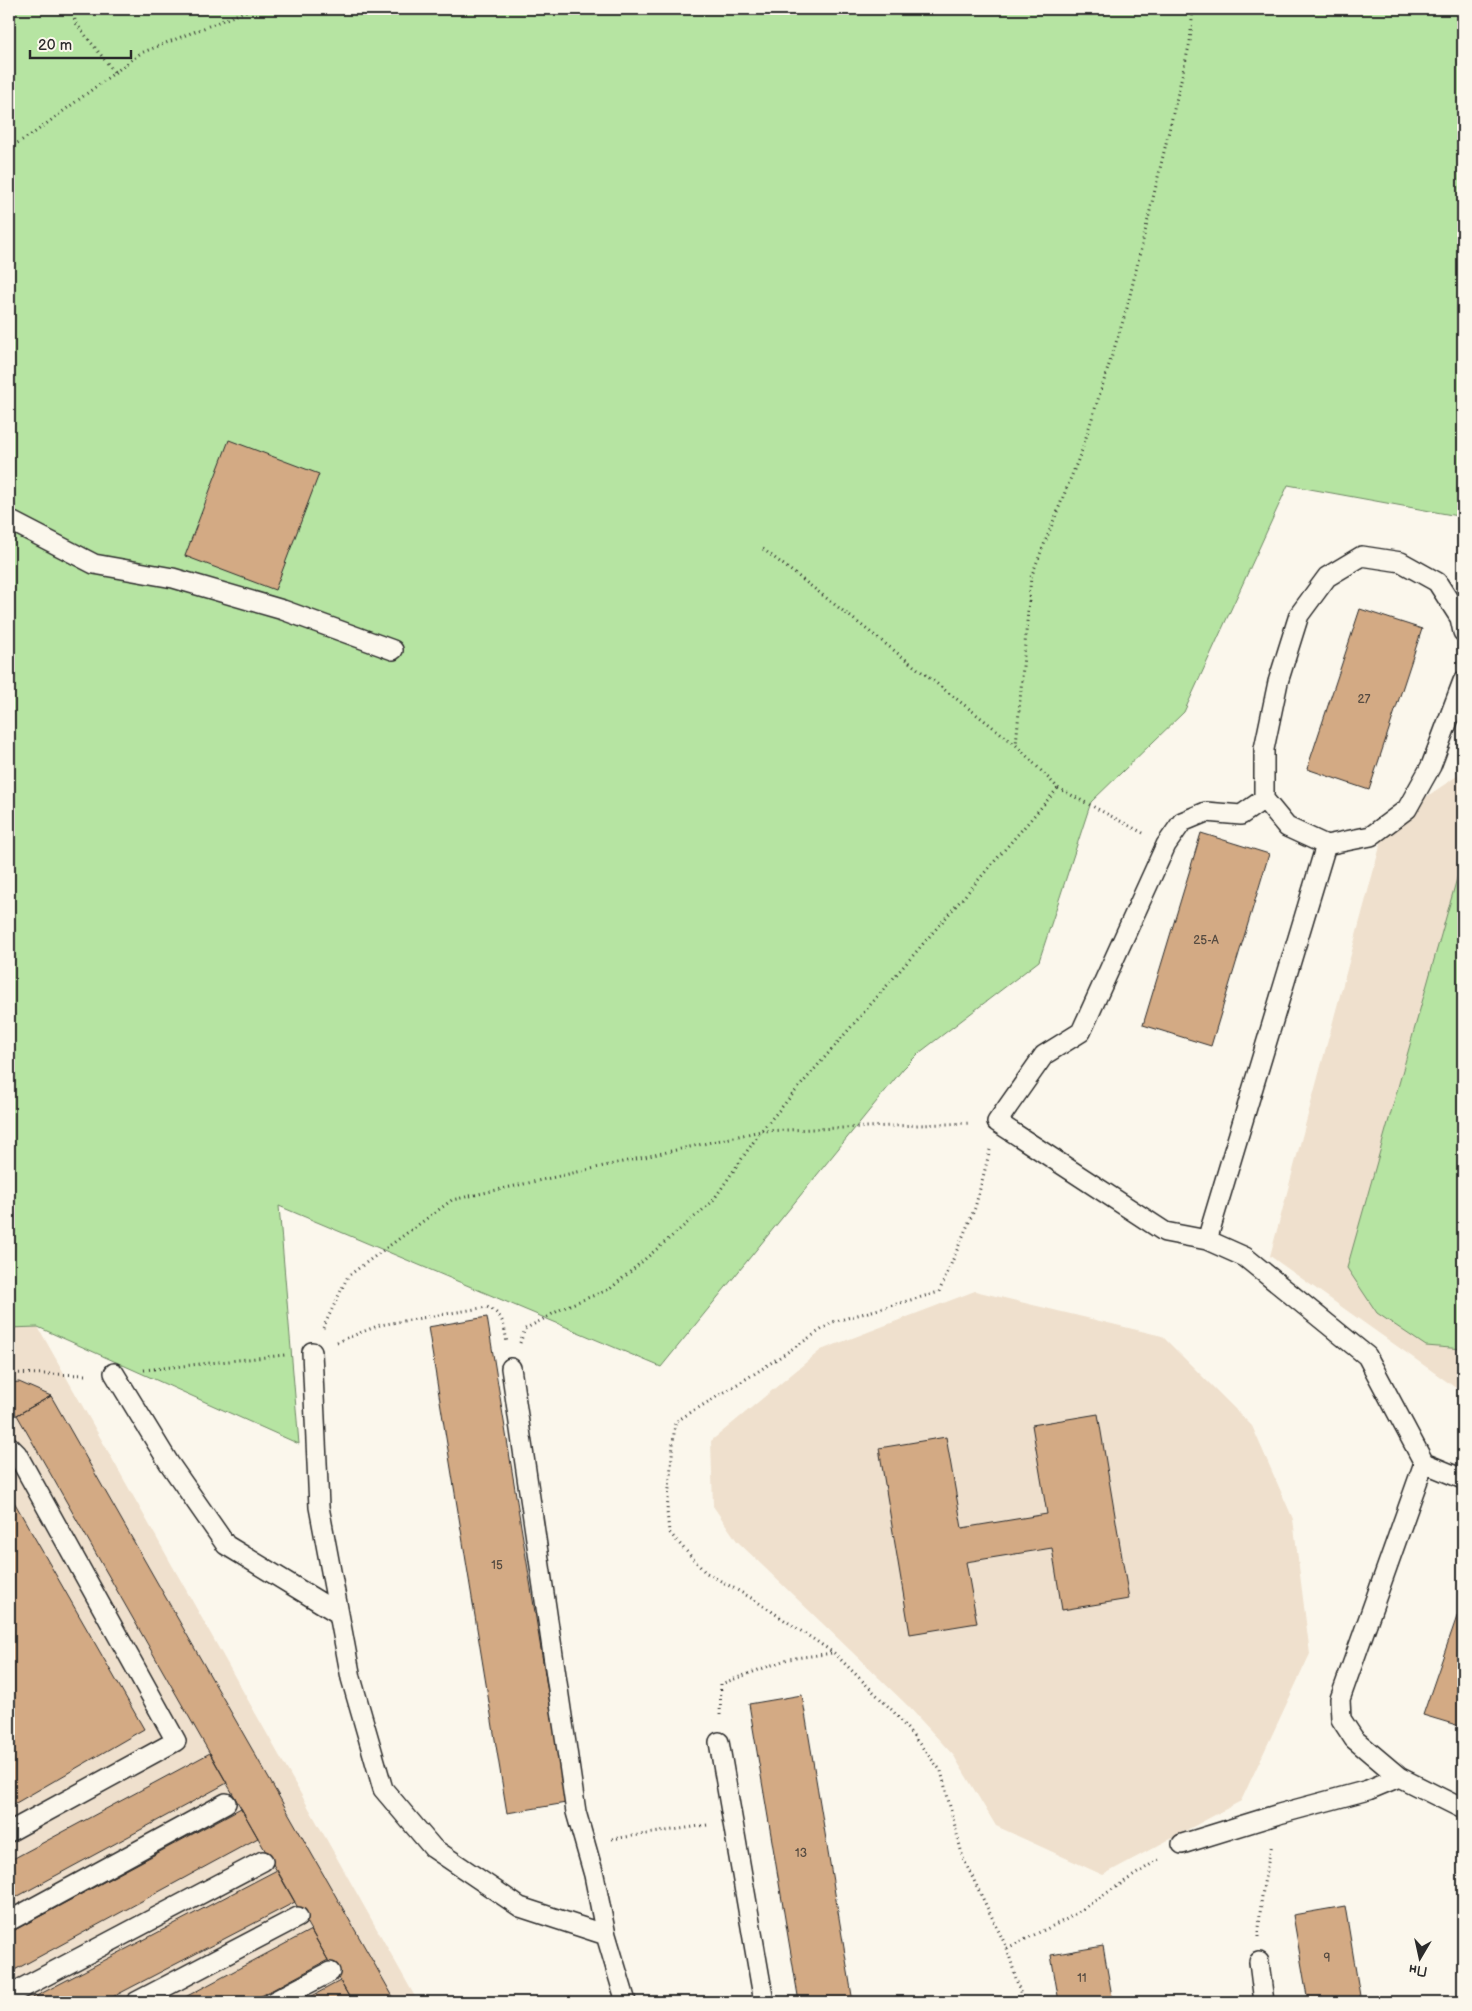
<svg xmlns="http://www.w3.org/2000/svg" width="1472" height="2011" font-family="'Balsamiq Sans',sans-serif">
<rect width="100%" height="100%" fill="#fbf7ec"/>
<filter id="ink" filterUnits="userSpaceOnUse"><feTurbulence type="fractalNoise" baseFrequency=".02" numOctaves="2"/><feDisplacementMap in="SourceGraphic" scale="10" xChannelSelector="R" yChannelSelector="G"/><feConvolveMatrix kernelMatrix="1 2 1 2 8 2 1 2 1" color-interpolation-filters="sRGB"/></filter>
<g filter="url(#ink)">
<!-- built -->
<path fill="#efe0cd" d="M 1463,772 L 1463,1393 L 1270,1256 L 1386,824 Z
M 975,1291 L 1162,1336 L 1252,1426 L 1293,1519 L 1310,1654 L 1241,1801 L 1103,1875 L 996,1826 L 954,1756 L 908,1706 L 737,1541 L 713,1506 L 711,1441 L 821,1350 Z
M 38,1327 L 418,2002 L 9,2002 L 9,1328 Z"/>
<!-- green -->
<path fill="#b6e4a2" stroke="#708866" d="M 9,9 L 1463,9 L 1463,517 L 1288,485 L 1184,712 L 1091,802 L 1039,961 L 919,1053 L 903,1069 L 661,1367 L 279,1206 L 299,1444 L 38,1327 L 9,1328 Z
M 1463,857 L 1463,1349 L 1426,1346 L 1377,1313 L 1347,1268 Z"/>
<!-- building -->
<path fill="#d3aa84" stroke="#2b2b2b" d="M 229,440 L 319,474 L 275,590 L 185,556 Z
M 1360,609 L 1422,629 L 1369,790 L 1307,769 Z
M 1201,833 L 1269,854 L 1211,1046 L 1143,1025 Z
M 487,1317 L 566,1803 L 507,1813 L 428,1327 Z
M 19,1382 L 51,1396 L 17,1415 L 9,1416 L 9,1383 Z
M 51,1396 L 396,2002 L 352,2002 L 258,1838 L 17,1415 Z
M 1098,1414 L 1129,1599 L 1062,1610 L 1052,1548 L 966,1562 L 977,1623 L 910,1634 L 879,1448 L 946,1437 L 962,1528 L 1047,1514 L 1032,1425 Z
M 9,1493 L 144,1729 L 9,1807 Z
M 1463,1599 L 1463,1727 L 1423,1715 Z
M 802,1695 L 853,2002 L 799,2002 L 749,1704 Z
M 210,1753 L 227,1783 L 9,1901 L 9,1861 Z
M 241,1808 L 258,1838 L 9,1973 L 9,1933 Z
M 277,1870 L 295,1902 L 103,2002 L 25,2002 Z
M 1345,1906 L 1361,2002 L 1308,2002 L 1293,1915 Z
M 311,1930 L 328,1960 L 250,2002 L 176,2002 Z
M 1103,1946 L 1113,2002 L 1059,2002 L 1051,1955 Z
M 340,1981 L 352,2002 L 301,2002 Z"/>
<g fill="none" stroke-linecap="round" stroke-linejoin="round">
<defs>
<path id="service" d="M 9,520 L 94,564 L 173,578 L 283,610 L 393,650
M 1463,632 L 1460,618 L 1437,582 L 1401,562 L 1362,556 L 1327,577 L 1299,615 L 1278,682 L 1264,749 L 1264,799 L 1241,815 L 1206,812 L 1182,822 L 1166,845 L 1081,1032 L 1044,1055 L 997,1122 L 1165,1232 L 1207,1240 L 1245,1257 L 1367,1356 L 1424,1463 L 1463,1479
M 1264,799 L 1287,827 L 1326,845
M 1207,1240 L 1326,845 L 1371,836 L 1407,809 L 1431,766 L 1463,681
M 312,1352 L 319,1507 L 351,1678 L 383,1789 L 433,1848 L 520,1907 L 606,1935 L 626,2002
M 511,1368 L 576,1812 L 594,1875 L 606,1935
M 114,1373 L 169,1463 L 226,1545 L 336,1612
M 9,1446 L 17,1454 L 176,1741 L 9,1832
M 1424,1463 L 1340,1699 L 1341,1719 L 1354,1739 L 1399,1777 L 1463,1809
M 719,1742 L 764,2002
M 1182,1844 L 1279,1814 L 1368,1790 L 1399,1777
M 9,1921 L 226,1803
M 1259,1962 L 1264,2002
M 9,1995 L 263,1861
M 136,2002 L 298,1917
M 273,2002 L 330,1972"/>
</defs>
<!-- service casing -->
<use href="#service" stroke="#2b2b2b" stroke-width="22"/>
<!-- path -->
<path stroke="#2b2b2b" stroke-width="3" stroke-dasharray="1 4" stroke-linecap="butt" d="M 74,9 L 75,22 L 115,73
M 9,148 L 34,133 L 141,53 L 251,9
M 763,549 L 1016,745
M 1143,833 L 1058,788 L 1016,745 L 1031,577 L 1082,450 L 1127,308 L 1190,42 L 1193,9
M 990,1150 L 975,1208 L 939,1292 L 833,1322 L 754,1374 L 675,1422 L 667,1511 L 669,1532 L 705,1572 L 753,1599 L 834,1653 L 893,1711 L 941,1771 L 963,1858 L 1007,1948 L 1023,2002
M 323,1328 L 348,1276 L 452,1200 L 761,1131 L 1058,788
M 337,1342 L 380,1325 L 487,1307 C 504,1315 504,1325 507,1343
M 520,1343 L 525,1329 L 567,1306 L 610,1289 L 712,1202 L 761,1131 L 971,1123
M 144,1370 L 285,1355
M 9,1373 L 88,1375
M 720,1715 L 721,1684 L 788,1659 L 833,1653
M 612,1839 L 707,1825
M 1259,1937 C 1259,1905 1265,1875 1272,1844
M 1007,1948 L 1067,1919 L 1159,1859"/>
<!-- service -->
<use href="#service" stroke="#fbf7ec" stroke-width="19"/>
</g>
</g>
<g text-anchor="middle" stroke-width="4" stroke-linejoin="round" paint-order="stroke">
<!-- number labels -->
<g font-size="12" fill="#554b41">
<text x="1364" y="703">27</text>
<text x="1206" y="944">25-А</text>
<text x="497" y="1569">15</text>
<text x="801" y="1857">13</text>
<text x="1327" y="1962">9</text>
<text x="1082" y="1982">11</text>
</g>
</g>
<!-- margin -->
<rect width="1472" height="2011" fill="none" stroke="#fbf7ec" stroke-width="30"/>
<rect x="15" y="15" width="1442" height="1981" fill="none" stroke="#2b2b2b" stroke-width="2" filter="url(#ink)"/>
<!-- north arrow -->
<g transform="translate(1420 1958) rotate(189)" stroke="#fbf7ec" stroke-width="4" paint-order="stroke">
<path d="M0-4L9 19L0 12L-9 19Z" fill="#2b2b2b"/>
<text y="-8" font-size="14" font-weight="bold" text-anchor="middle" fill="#2b2b2b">Пн</text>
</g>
<!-- scale -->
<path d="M30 50v8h101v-8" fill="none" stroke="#2b2b2b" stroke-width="2.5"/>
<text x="38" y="50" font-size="15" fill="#2b2b2b" stroke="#fbf7ec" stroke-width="4" paint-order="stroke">20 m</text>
</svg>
